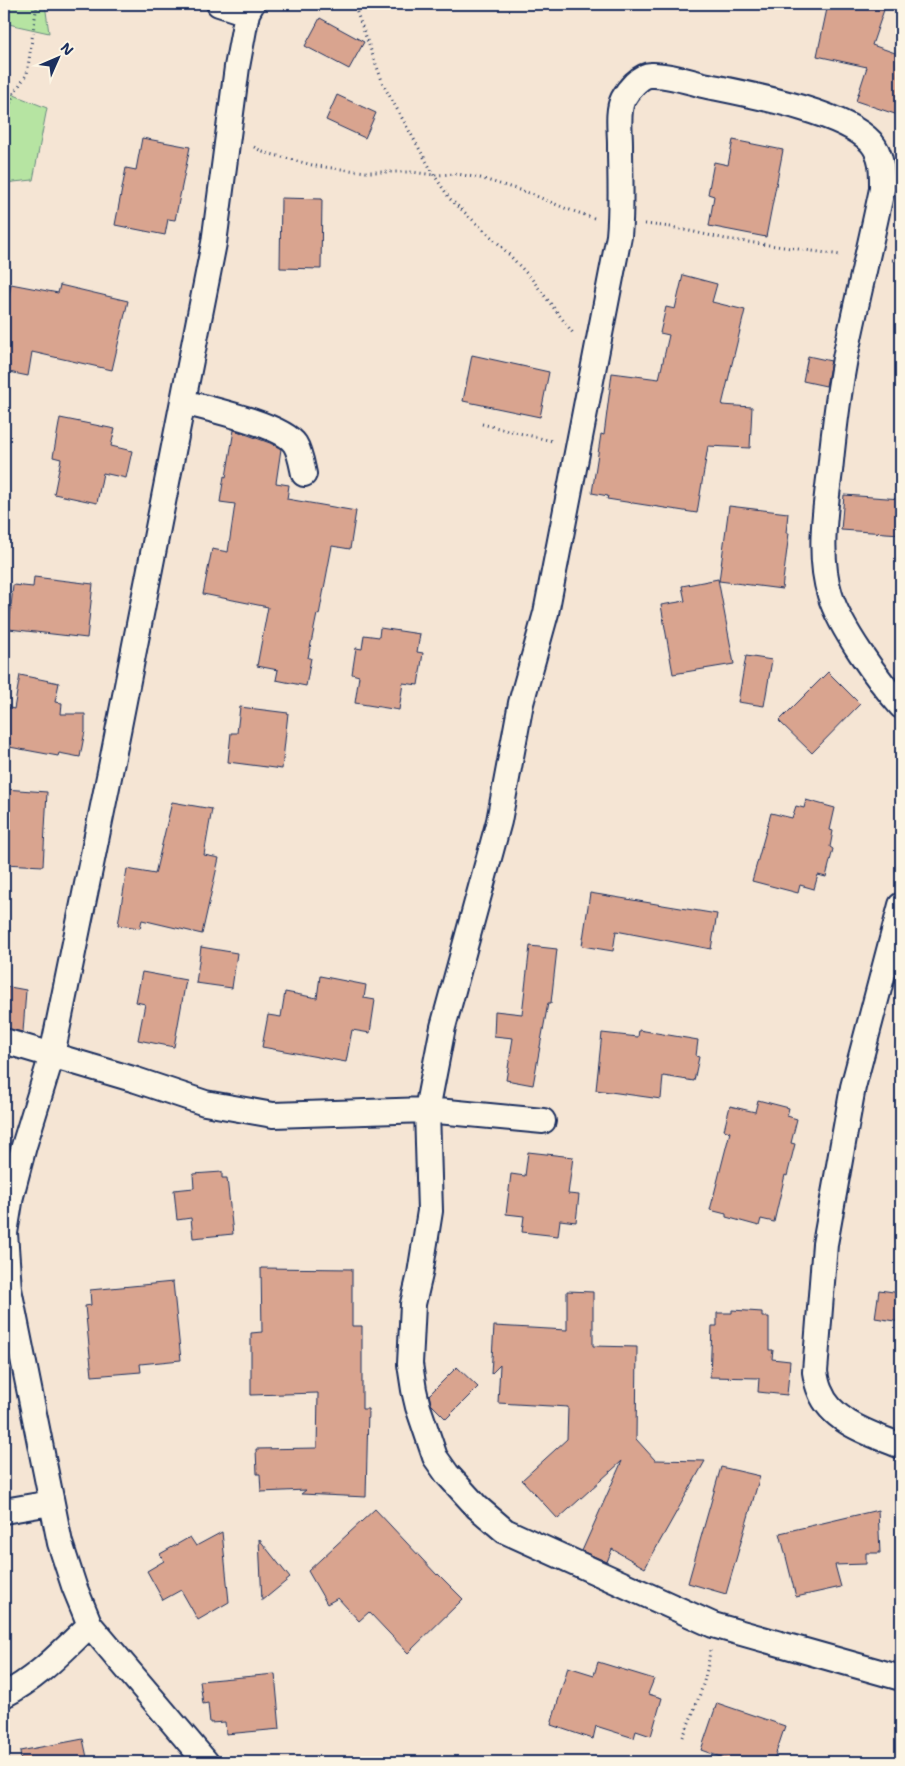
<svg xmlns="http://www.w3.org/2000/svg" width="905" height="1766" font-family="'Shantell Sans',sans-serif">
<rect width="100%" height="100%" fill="#f5e5d4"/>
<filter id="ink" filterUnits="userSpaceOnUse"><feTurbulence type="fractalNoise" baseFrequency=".02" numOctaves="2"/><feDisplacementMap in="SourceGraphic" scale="10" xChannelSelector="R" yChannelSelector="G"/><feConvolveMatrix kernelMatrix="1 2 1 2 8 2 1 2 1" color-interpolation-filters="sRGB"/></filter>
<g filter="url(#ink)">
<!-- green -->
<path fill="#b6e4a2" stroke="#688a80" d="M 4,4 L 45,4 L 49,33 L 4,23 Z
M 4,91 L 47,108 L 33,180 L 4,183 Z"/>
<!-- building -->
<path fill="#d9a48f" stroke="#1b2f5e" d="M 828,4 L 886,4 L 872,45 L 901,55 L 901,116 L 856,101 L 867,67 L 817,56 Z
M 320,18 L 364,42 L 349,69 L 305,46 Z
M 337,95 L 376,113 L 365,138 L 326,120 Z
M 142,138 L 190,147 L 175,220 L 168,219 L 165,235 L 115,225 L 126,168 L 136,170 Z
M 733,140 L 783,150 L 766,237 L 709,226 L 714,196 L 708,194 L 714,162 L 728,165 Z
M 281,198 L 322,199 L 321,269 L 280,268 Z
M 683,275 L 717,284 L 712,302 L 745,310 L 722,405 L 752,407 L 750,448 L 708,446 L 697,513 L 607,499 L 608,496 L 592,493 L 601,434 L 604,435 L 612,373 L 659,379 L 669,335 L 660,333 L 666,307 L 675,309 Z
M 11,284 L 58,293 L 60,285 L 128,301 L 112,370 L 32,352 L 28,376 L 4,371 L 4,322 Z
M 472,355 L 549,372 L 540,417 L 463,401 Z
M 808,356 L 831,361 L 826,386 L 803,381 Z
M 60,418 L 115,429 L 111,446 L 132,451 L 126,478 L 103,473 L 97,503 L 54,494 L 61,459 L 53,457 Z
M 234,430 L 270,443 L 281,449 L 276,483 L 289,485 L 287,499 L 356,511 L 350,549 L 332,546 L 319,615 L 317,614 L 308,658 L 311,658 L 306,686 L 276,680 L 278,670 L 257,666 L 268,607 L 203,594 L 212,549 L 228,552 L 235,504 L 220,502 L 224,476 L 226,477 Z
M 844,495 L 901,499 L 901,534 L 841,530 Z
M 729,506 L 788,513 L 786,533 L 789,533 L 782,589 L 719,581 Z
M 34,577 L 93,584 L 87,638 L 9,629 L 13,585 L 33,587 Z
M 718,579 L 734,664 L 673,674 L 661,605 L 685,601 L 682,586 Z
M 380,628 L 420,634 L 417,652 L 423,653 L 418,685 L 403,683 L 399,710 L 355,703 L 359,676 L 352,674 L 356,648 L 362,649 L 364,635 L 379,637 Z
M 746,656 L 772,660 L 764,706 L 738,702 Z
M 828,672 L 860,704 L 812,753 L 779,721 Z
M 20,675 L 59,683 L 55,702 L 62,703 L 61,714 L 85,714 L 85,731 L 80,757 L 59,753 L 58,756 L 4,746 L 4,720 L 6,707 L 14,709 Z
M 240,707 L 288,713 L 282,769 L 228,762 L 231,733 L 237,733 Z
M 4,789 L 47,792 L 43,866 L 4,864 Z
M 806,800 L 835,808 L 830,830 L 833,831 L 830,847 L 833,849 L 826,877 L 818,875 L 814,889 L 800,885 L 798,893 L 752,881 L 771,813 L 792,818 L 796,806 L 804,808 Z
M 172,802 L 212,809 L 204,855 L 219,858 L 202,934 L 142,920 L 140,928 L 118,925 L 127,869 L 155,874 Z
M 590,893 L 717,914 L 711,949 L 616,931 L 613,951 L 582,946 Z
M 530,946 L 557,949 L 551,1003 L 548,1003 L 533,1085 L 506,1080 L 513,1038 L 494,1036 L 495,1011 L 522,1014 Z
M 201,947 L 237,953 L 232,988 L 196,983 Z
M 142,972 L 186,980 L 174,1047 L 138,1040 L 145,1004 L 136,1002 Z
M 320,976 L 366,985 L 364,998 L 375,1000 L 370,1033 L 352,1030 L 346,1062 L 262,1047 L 268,1015 L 281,1017 L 285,992 L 317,998 Z
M 4,986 L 26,990 L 23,1032 L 4,1028 Z
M 639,1030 L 698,1040 L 696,1056 L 699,1057 L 694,1081 L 663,1076 L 661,1099 L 596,1090 L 602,1033 L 638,1037 Z
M 758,1100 L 789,1108 L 787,1116 L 797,1119 L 791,1143 L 795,1144 L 787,1176 L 785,1175 L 774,1222 L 761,1219 L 759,1226 L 726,1217 L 726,1214 L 710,1210 L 730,1132 L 724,1130 L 730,1106 L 755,1112 Z
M 528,1152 L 573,1157 L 568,1194 L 579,1195 L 576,1222 L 560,1220 L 558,1236 L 522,1232 L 524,1216 L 506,1214 L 511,1174 L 525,1176 Z
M 222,1172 L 222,1178 L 227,1178 L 233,1234 L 193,1238 L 191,1218 L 177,1220 L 174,1190 L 194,1188 L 193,1174 Z
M 261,1268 L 352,1269 L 352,1326 L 362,1326 L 362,1409 L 368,1409 L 366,1497 L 301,1494 L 306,1490 L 261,1492 L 260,1474 L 257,1474 L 256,1449 L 317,1448 L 318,1393 L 251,1395 L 251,1333 L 262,1332 Z
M 173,1282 L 181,1360 L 140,1364 L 141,1372 L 92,1376 L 85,1306 L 91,1305 L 90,1290 Z
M 879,1290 L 901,1293 L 901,1322 L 875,1318 Z
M 567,1291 L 593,1292 L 593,1346 L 637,1347 L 636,1439 L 655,1460 L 705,1461 L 645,1568 L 612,1549 L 607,1562 L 582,1551 L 622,1461 L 558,1519 L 522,1480 L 567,1439 L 568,1407 L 498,1403 L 500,1365 L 491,1374 L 494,1326 L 567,1330 Z
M 732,1310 L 762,1312 L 762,1317 L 769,1317 L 769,1350 L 773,1350 L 772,1359 L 790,1361 L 787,1395 L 758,1392 L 759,1378 L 710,1377 L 712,1326 L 717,1326 L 717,1313 L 732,1313 Z
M 457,1367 L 478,1387 L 446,1419 L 431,1404 L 429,1395 Z
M 721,1467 L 760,1476 L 726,1594 L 688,1583 Z
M 375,1509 L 437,1575 L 438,1574 L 463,1599 L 408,1653 L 369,1612 L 359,1621 L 338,1598 L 327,1604 L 308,1571 Z
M 878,1510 L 880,1553 L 866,1553 L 866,1564 L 835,1565 L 841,1587 L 796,1597 L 780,1533 Z
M 222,1532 L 229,1602 L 198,1620 L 181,1590 L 163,1600 L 147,1571 L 164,1561 L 160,1554 L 190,1537 L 196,1546 Z
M 259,1539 L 290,1578 L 262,1601 Z
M 598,1662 L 654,1679 L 648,1694 L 662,1698 L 651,1736 L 636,1731 L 634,1738 L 596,1726 L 593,1739 L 551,1725 L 568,1667 L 594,1675 Z
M 275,1674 L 280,1729 L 226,1734 L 225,1722 L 210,1723 L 208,1703 L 203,1704 L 200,1681 Z
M 717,1703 L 785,1726 L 773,1762 L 734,1762 L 701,1750 Z
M 83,1739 L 88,1762 L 21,1762 L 20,1751 Z"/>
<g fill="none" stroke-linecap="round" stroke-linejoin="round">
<defs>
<path id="minor" d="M 219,4 L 247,13
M 183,402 C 206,408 283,425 295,444 C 300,452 302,465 304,474
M 901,706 C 878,680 840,628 830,595 C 818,557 825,510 830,471 C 834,430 839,388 847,348 C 858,295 871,242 882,189 C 882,172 883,156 871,142 C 843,111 746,94 703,85 C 689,81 665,74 651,75 C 640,75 628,90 623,99 C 617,111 620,131 620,144 C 620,175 622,205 619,236 L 546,613 L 521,703 L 499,821 L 443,1027 L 427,1110 L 430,1211 L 420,1274 L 413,1304 L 410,1364 L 414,1390 L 418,1407 L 435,1457 L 447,1474 L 477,1507 L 505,1531 L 713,1625 L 901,1678
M 901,905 L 853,1087 L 825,1244 L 815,1372 C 816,1378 817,1385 820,1391 C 832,1423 872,1434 901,1446
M 4,1041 L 136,1080 L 205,1103 L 273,1115 L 427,1110 L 543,1121
M 4,1511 L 51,1503
M 4,1695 C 38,1678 63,1650 90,1625
M 206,1762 L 90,1625 L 74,1586 L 60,1543 L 9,1289 L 5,1233 L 11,1196 L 24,1146 L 52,1055 L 110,772 L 214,243 L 237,67 L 247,13 L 252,4"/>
</defs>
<!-- minor casing -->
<use href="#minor" stroke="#1b2f5e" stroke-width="28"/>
<!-- path -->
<path stroke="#1b2f5e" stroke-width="3" stroke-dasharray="1 4" stroke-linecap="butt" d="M 351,4 L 356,10 L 384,86 L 434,175 L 450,199 L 500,245 L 531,278 L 573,333
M 4,122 L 14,93 L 27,74 L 37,4
M 254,147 L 263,152 L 316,166 L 366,172 L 412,172 L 434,175 L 457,174 L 480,178 L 529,193 L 567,209 L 594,218
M 645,224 L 671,227 L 726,239 L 841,255
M 892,260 L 901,260
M 482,424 L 552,441
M 683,1737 C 695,1708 707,1681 710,1650"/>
<!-- minor -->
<use href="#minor" stroke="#fcf5e5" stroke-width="24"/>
</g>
</g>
<!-- margin -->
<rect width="905" height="1766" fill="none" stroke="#fcf5e5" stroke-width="20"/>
<rect x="10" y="10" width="885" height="1746" fill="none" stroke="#1b2f5e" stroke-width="2" filter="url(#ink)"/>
<!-- north arrow -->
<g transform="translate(58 58) rotate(45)" stroke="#fcf5e5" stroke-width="4" paint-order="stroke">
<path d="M0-4L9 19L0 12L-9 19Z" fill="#1b2f5e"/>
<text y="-8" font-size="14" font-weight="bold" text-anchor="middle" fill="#1b2f5e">N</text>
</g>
</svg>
